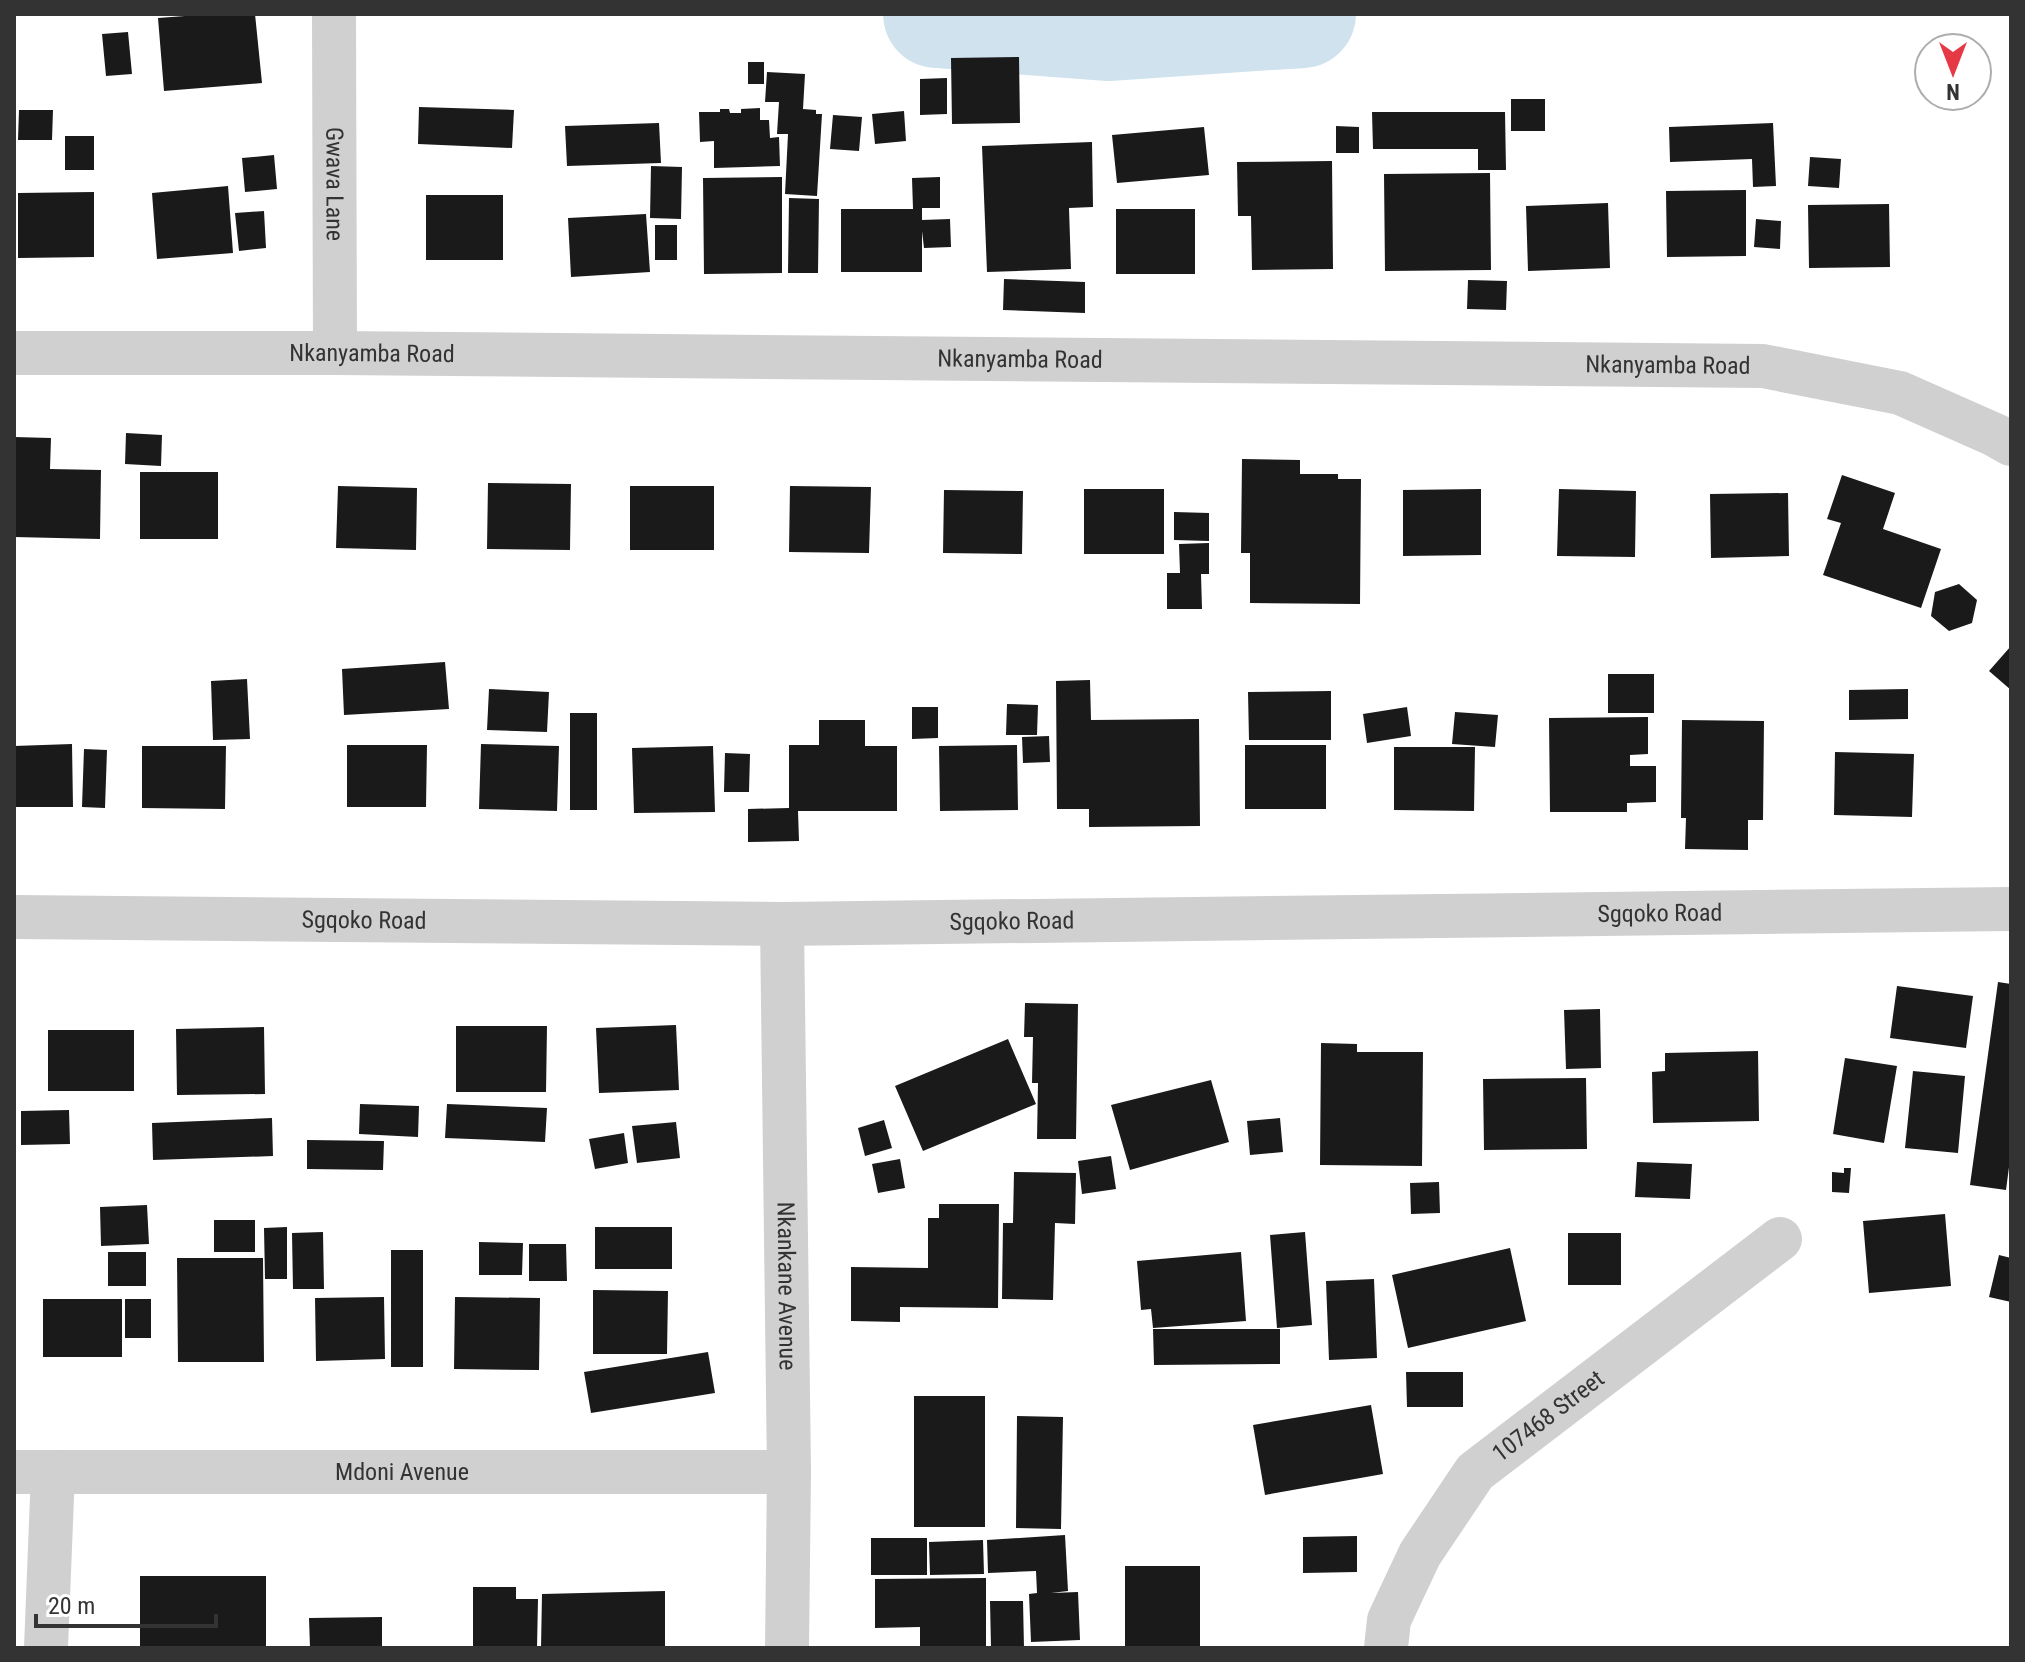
<svg xmlns="http://www.w3.org/2000/svg" width="2025" height="1662" font-family="'Roboto Condensed',sans-serif">
<rect width="100%" height="100%" fill="#fff"/>
<g fill="none" stroke-linecap="round" stroke-linejoin="round">
<!-- river -->
<path stroke="#cfe2ee" stroke-width="108" d="M 937,14 L 1107,27 L 1302,14"/>
</g>
<!-- building -->
<path fill="#1a1a1a" d="M 212,14 L 255,14 L 262,83 L 164,91 L 158,18 Z
M 128,32 L 132,74 L 106,76 L 102,34 Z
M 1019,57 L 1020,123 L 952,124 L 951,58 Z
M 748,62 L 764,62 L 764,84 L 748,84 Z
M 767,72 L 805,74 L 803,109 L 816,110 L 816,114 L 822,114 L 817,196 L 785,194 L 788,134 L 777,134 L 779,102 L 765,102 Z
M 947,78 L 947,114 L 920,115 L 920,79 Z
M 1511,99 L 1545,99 L 1545,131 L 1511,131 Z
M 419,107 L 514,110 L 512,148 L 418,144 Z
M 760,108 L 760,120 L 769,120 L 770,138 L 779,137 L 780,166 L 714,168 L 714,141 L 700,142 L 699,112 L 720,112 L 720,109 L 729,109 L 730,113 L 741,113 L 741,109 Z
M 19,110 L 53,110 L 52,140 L 18,140 Z
M 904,111 L 906,141 L 875,144 L 872,114 Z
M 1372,112 L 1505,112 L 1506,170 L 1478,170 L 1478,149 L 1373,149 Z
M 833,115 L 862,117 L 859,151 L 830,149 Z
M 659,123 L 661,163 L 567,166 L 565,126 Z
M 1773,123 L 1776,186 L 1753,187 L 1752,159 L 1670,162 L 1669,127 Z
M 1336,126 L 1359,127 L 1359,153 L 1336,153 Z
M 1204,127 L 1209,175 L 1117,183 L 1112,135 Z
M 65,136 L 94,136 L 94,170 L 65,170 Z
M 1092,142 L 1093,207 L 1069,208 L 1071,269 L 987,272 L 982,146 Z
M 274,155 L 277,189 L 245,192 L 242,158 Z
M 1810,157 L 1841,159 L 1839,188 L 1808,186 Z
M 1332,161 L 1333,269 L 1252,270 L 1251,216 L 1238,216 L 1237,162 Z
M 651,166 L 682,167 L 681,219 L 650,218 Z
M 1490,173 L 1491,270 L 1385,271 L 1384,174 Z
M 782,177 L 782,273 L 704,274 L 703,178 Z
M 940,177 L 940,208 L 922,208 L 922,220 L 950,219 L 951,247 L 924,248 L 922,231 L 922,272 L 841,272 L 841,209 L 913,209 L 912,178 Z
M 228,186 L 233,253 L 157,259 L 152,193 Z
M 1746,190 L 1746,256 L 1667,257 L 1666,191 Z
M 94,192 L 94,257 L 18,258 L 18,193 Z
M 426,195 L 503,195 L 503,260 L 426,260 Z
M 789,198 L 819,199 L 818,273 L 788,273 Z
M 1608,203 L 1610,268 L 1528,271 L 1526,206 Z
M 1889,204 L 1890,267 L 1809,268 L 1808,205 Z
M 1116,209 L 1195,209 L 1195,274 L 1116,274 Z
M 264,211 L 266,248 L 239,251 L 235,213 Z
M 646,214 L 650,272 L 571,277 L 568,218 Z
M 1756,219 L 1781,221 L 1780,249 L 1754,247 Z
M 655,225 L 677,225 L 677,260 L 655,260 Z
M 1004,279 L 1085,282 L 1085,313 L 1003,310 Z
M 1468,280 L 1507,281 L 1506,310 L 1467,309 Z
M 126,433 L 162,435 L 161,466 L 125,464 Z
M 14,437 L 51,438 L 50,469 L 101,470 L 100,539 L 14,537 Z
M 1242,459 L 1300,460 L 1300,474 L 1338,474 L 1338,479 L 1361,479 L 1360,604 L 1250,603 L 1250,553 L 1241,553 Z
M 140,472 L 218,472 L 218,539 L 140,539 Z
M 1842,475 L 1895,493 L 1883,529 L 1941,549 L 1921,608 L 1823,575 L 1841,523 L 1827,519 Z
M 488,483 L 571,484 L 570,550 L 487,549 Z
M 338,486 L 417,488 L 416,550 L 336,548 Z
M 630,486 L 714,486 L 714,550 L 630,550 Z
M 790,486 L 871,487 L 869,553 L 789,552 Z
M 1084,489 L 1164,489 L 1164,554 L 1084,554 Z
M 1481,489 L 1481,555 L 1403,556 L 1403,490 Z
M 1559,489 L 1636,491 L 1635,557 L 1557,556 Z
M 944,490 L 1023,491 L 1022,554 L 943,553 Z
M 1788,493 L 1789,556 L 1711,558 L 1710,494 Z
M 1174,512 L 1209,513 L 1209,541 L 1174,540 Z
M 1209,543 L 1209,574 L 1201,574 L 1202,609 L 1167,609 L 1167,573 L 1180,573 L 1179,544 Z
M 1959,584 L 1977,600 L 1972,623 L 1949,631 L 1931,616 L 1935,592 Z
M 2011,646 L 2011,690 L 1989,671 Z
M 445,662 L 449,709 L 344,715 L 342,669 Z
M 1608,674 L 1654,674 L 1654,713 L 1608,713 Z
M 247,679 L 250,739 L 213,740 L 211,681 Z
M 1090,680 L 1091,720 L 1199,719 L 1200,826 L 1089,827 L 1089,809 L 1057,809 L 1056,681 Z
M 489,689 L 549,692 L 547,732 L 487,730 Z
M 1908,689 L 1908,719 L 1849,720 L 1849,690 Z
M 1331,691 L 1331,740 L 1249,740 L 1248,692 Z
M 1007,704 L 1038,705 L 1037,735 L 1006,735 Z
M 912,707 L 938,707 L 938,738 L 912,739 Z
M 1407,707 L 1411,736 L 1367,743 L 1363,714 Z
M 1455,712 L 1498,715 L 1495,747 L 1452,744 Z
M 570,713 L 597,713 L 597,810 L 570,810 Z
M 1648,717 L 1648,754 L 1630,755 L 1630,766 L 1656,766 L 1656,802 L 1627,803 L 1627,812 L 1550,812 L 1549,718 Z
M 819,720 L 865,720 L 865,746 L 897,746 L 897,811 L 798,811 L 799,841 L 748,842 L 748,809 L 789,808 L 789,745 L 819,745 Z
M 1682,720 L 1764,721 L 1763,820 L 1748,820 L 1748,850 L 1685,849 L 1686,818 L 1681,818 Z
M 1049,736 L 1050,762 L 1023,763 L 1022,737 Z
M 72,744 L 73,807 L 14,807 L 14,746 Z
M 481,744 L 559,746 L 557,811 L 479,809 Z
M 347,745 L 427,745 L 426,807 L 347,807 Z
M 1017,745 L 1018,810 L 940,811 L 939,746 Z
M 1245,745 L 1326,745 L 1326,809 L 1245,809 Z
M 142,746 L 226,746 L 225,809 L 142,808 Z
M 713,746 L 715,812 L 634,813 L 632,748 Z
M 1394,747 L 1475,747 L 1474,811 L 1394,810 Z
M 84,749 L 107,750 L 105,808 L 82,807 Z
M 1835,752 L 1914,754 L 1912,817 L 1834,815 Z
M 725,753 L 750,754 L 749,792 L 724,792 Z
M 1998,982 L 2011,984 L 2011,1152 L 2006,1190 L 1970,1185 Z
M 1897,986 L 1973,996 L 1966,1048 L 1890,1038 Z
M 1025,1003 L 1078,1004 L 1076,1139 L 1037,1139 L 1038,1083 L 1032,1083 L 1033,1037 L 1024,1037 Z
M 1600,1009 L 1601,1068 L 1566,1069 L 1564,1010 Z
M 676,1025 L 679,1090 L 599,1093 L 596,1028 Z
M 456,1026 L 547,1026 L 546,1092 L 456,1092 Z
M 264,1027 L 265,1094 L 177,1095 L 176,1029 Z
M 48,1030 L 134,1030 L 134,1091 L 48,1091 Z
M 1008,1039 L 1036,1104 L 923,1151 L 895,1086 Z
M 1321,1043 L 1357,1044 L 1357,1052 L 1423,1052 L 1422,1166 L 1320,1165 Z
M 1758,1051 L 1759,1121 L 1653,1123 L 1652,1072 L 1665,1071 L 1665,1053 Z
M 1845,1058 L 1897,1066 L 1884,1143 L 1833,1134 Z
M 1913,1071 L 1965,1076 L 1958,1153 L 1905,1148 Z
M 1586,1078 L 1587,1149 L 1484,1150 L 1483,1079 Z
M 1211,1080 L 1229,1142 L 1130,1170 L 1111,1105 Z
M 360,1104 L 419,1106 L 418,1137 L 359,1134 Z
M 447,1104 L 547,1108 L 545,1142 L 445,1138 Z
M 69,1110 L 70,1144 L 21,1145 L 21,1111 Z
M 272,1118 L 273,1156 L 153,1160 L 152,1123 Z
M 1280,1118 L 1283,1152 L 1250,1155 L 1247,1121 Z
M 884,1120 L 892,1148 L 865,1156 L 858,1128 Z
M 676,1122 L 680,1158 L 637,1163 L 632,1126 Z
M 624,1133 L 628,1163 L 595,1169 L 589,1139 Z
M 307,1140 L 384,1141 L 383,1170 L 307,1169 Z
M 1111,1156 L 1116,1189 L 1082,1194 L 1078,1161 Z
M 900,1159 L 905,1188 L 878,1193 L 872,1164 Z
M 1637,1162 L 1692,1164 L 1690,1199 L 1635,1197 Z
M 1844,1168 L 1851,1168 L 1849,1193 L 1832,1192 L 1832,1172 L 1844,1173 Z
M 1014,1172 L 1076,1173 L 1075,1224 L 1055,1223 L 1053,1300 L 1002,1299 L 1003,1223 L 1013,1223 Z
M 1439,1182 L 1440,1213 L 1411,1214 L 1410,1183 Z
M 939,1204 L 999,1204 L 998,1308 L 900,1307 L 900,1322 L 851,1321 L 851,1267 L 928,1268 L 928,1218 L 939,1218 Z
M 147,1205 L 149,1244 L 101,1246 L 100,1207 Z
M 1945,1214 L 1951,1286 L 1869,1293 L 1863,1221 Z
M 214,1220 L 255,1220 L 255,1252 L 214,1252 Z
M 287,1227 L 287,1279 L 265,1279 L 264,1228 Z
M 595,1227 L 672,1227 L 672,1269 L 595,1269 Z
M 323,1232 L 324,1289 L 293,1289 L 292,1233 Z
M 1305,1232 L 1312,1325 L 1277,1328 L 1270,1235 Z
M 1568,1233 L 1621,1233 L 1621,1285 L 1568,1285 Z
M 479,1242 L 523,1243 L 522,1275 L 479,1275 Z
M 529,1244 L 566,1244 L 567,1281 L 529,1281 Z
M 1510,1248 L 1526,1321 L 1408,1348 L 1392,1275 Z
M 391,1250 L 423,1250 L 423,1367 L 391,1367 Z
M 108,1252 L 146,1252 L 146,1286 L 108,1286 Z
M 1241,1252 L 1246,1321 L 1153,1328 L 1151,1309 L 1141,1310 L 1137,1261 Z
M 1999,1255 L 2011,1258 L 2011,1302 L 1989,1297 Z
M 177,1258 L 263,1258 L 264,1362 L 178,1362 Z
M 1374,1279 L 1377,1358 L 1329,1360 L 1326,1281 Z
M 593,1290 L 668,1291 L 667,1354 L 593,1354 Z
M 384,1297 L 385,1359 L 316,1361 L 315,1298 Z
M 455,1297 L 540,1298 L 539,1370 L 454,1369 Z
M 43,1299 L 122,1299 L 122,1357 L 43,1357 Z
M 125,1299 L 151,1299 L 151,1338 L 125,1338 Z
M 1153,1329 L 1280,1329 L 1280,1364 L 1154,1365 Z
M 708,1352 L 715,1393 L 591,1413 L 584,1372 Z
M 1406,1372 L 1463,1372 L 1463,1407 L 1407,1407 Z
M 914,1396 L 985,1396 L 985,1527 L 914,1527 Z
M 1371,1405 L 1383,1474 L 1265,1495 L 1253,1425 Z
M 1017,1416 L 1063,1417 L 1061,1529 L 1016,1528 Z
M 1065,1535 L 1068,1591 L 1051,1593 L 1078,1592 L 1080,1640 L 1031,1642 L 1029,1594 L 1037,1593 L 1036,1571 L 988,1573 L 987,1540 Z
M 1357,1536 L 1357,1572 L 1303,1573 L 1303,1537 Z
M 871,1538 L 927,1538 L 927,1575 L 871,1575 Z
M 983,1540 L 984,1574 L 930,1575 L 929,1542 Z
M 1125,1566 L 1200,1566 L 1200,1648 L 1125,1648 Z
M 140,1576 L 266,1576 L 266,1648 L 140,1648 Z
M 986,1578 L 986,1648 L 920,1648 L 920,1627 L 875,1628 L 875,1579 Z
M 473,1587 L 516,1587 L 516,1599 L 538,1599 L 537,1648 L 473,1648 Z
M 665,1591 L 665,1648 L 541,1648 L 542,1594 Z
M 990,1601 L 1023,1601 L 1024,1648 L 991,1648 Z
M 382,1617 L 382,1648 L 310,1648 L 309,1618 Z"/>
<g fill="none" stroke-linecap="round" stroke-linejoin="round">
<!-- minor -->
<g stroke="#d0d0d0" stroke-width="44">
<path id="s1" d="M 334,14 L 335,353"/>
<path id="s2" d="M 14,353 L 335,353 L 1763,366 L 1900,393 L 1995,435 L 2011,444"/>
<path id="s3" d="M 14,917 L 782,924 L 2011,909"/>
<path id="s4" d="M 782,924 L 789,1472 L 787,1648"/>
<path id="s5" d="M 14,1472 L 789,1472"/>
<path d="M 46,1648 L 53,1472"/>
<path id="s6" d="M 1386,1648 L 1389,1620 L 1420,1554 L 1475,1472 L 1780,1239"/>
</g>
</g>
<g text-anchor="middle" stroke-width="8" stroke-linejoin="round" paint-order="stroke">
<!-- street labels -->
<g font-size="24" fill="#333" stroke="#fff">
<text dy="8" stroke="none"><textPath href="#s1" startOffset="170">Gwava Lane</textPath></text>
<text dy="8" stroke="none"><textPath href="#s2" startOffset="358">Nkanyamba Road</textPath></text>
<text dy="8" stroke="none"><textPath href="#s2" startOffset="1006">Nkanyamba Road</textPath></text>
<text dy="8" stroke="none"><textPath href="#s2" startOffset="1654">Nkanyamba Road</textPath></text>
<text dy="8" stroke="none"><textPath href="#s3" startOffset="1646">Sgqoko Road</textPath></text>
<text dy="8" stroke="none"><textPath href="#s3" startOffset="350">Sgqoko Road</textPath></text>
<text dy="8" stroke="none"><textPath href="#s3" startOffset="998">Sgqoko Road</textPath></text>
<text dy="8" stroke="none"><textPath href="#s4" startOffset="362">Nkankane Avenue</textPath></text>
<text dy="8" stroke="none"><textPath href="#s6" startOffset="292">107468 Street</textPath></text>
<text dy="8" stroke="none"><textPath href="#s5" startOffset="388">Mdoni Avenue</textPath></text>
</g>
</g>
<!-- border -->
<rect width="2025" height="1662" fill="none" stroke="#333333" stroke-width="32"/>
<!-- north arrow -->
<g transform="translate(1953 72) rotate(180)"><circle r="38" fill="#ffffff" stroke="#adadad" stroke-width="2"/>
<path d="M0-6L14 30L0 20L-14 30Z" fill="#e63946"/>
<text y="-12" font-size="22" font-weight="bold" text-anchor="middle" fill="#333333">N</text>
</g>
<!-- scale -->
<path d="M36 1614v12h180v-12" fill="none" stroke="#333333" stroke-width="4"/>
<text x="48" y="1614" font-size="24" fill="#333333" stroke="#ffffff" stroke-width="6" paint-order="stroke">20 m</text>
</svg>
